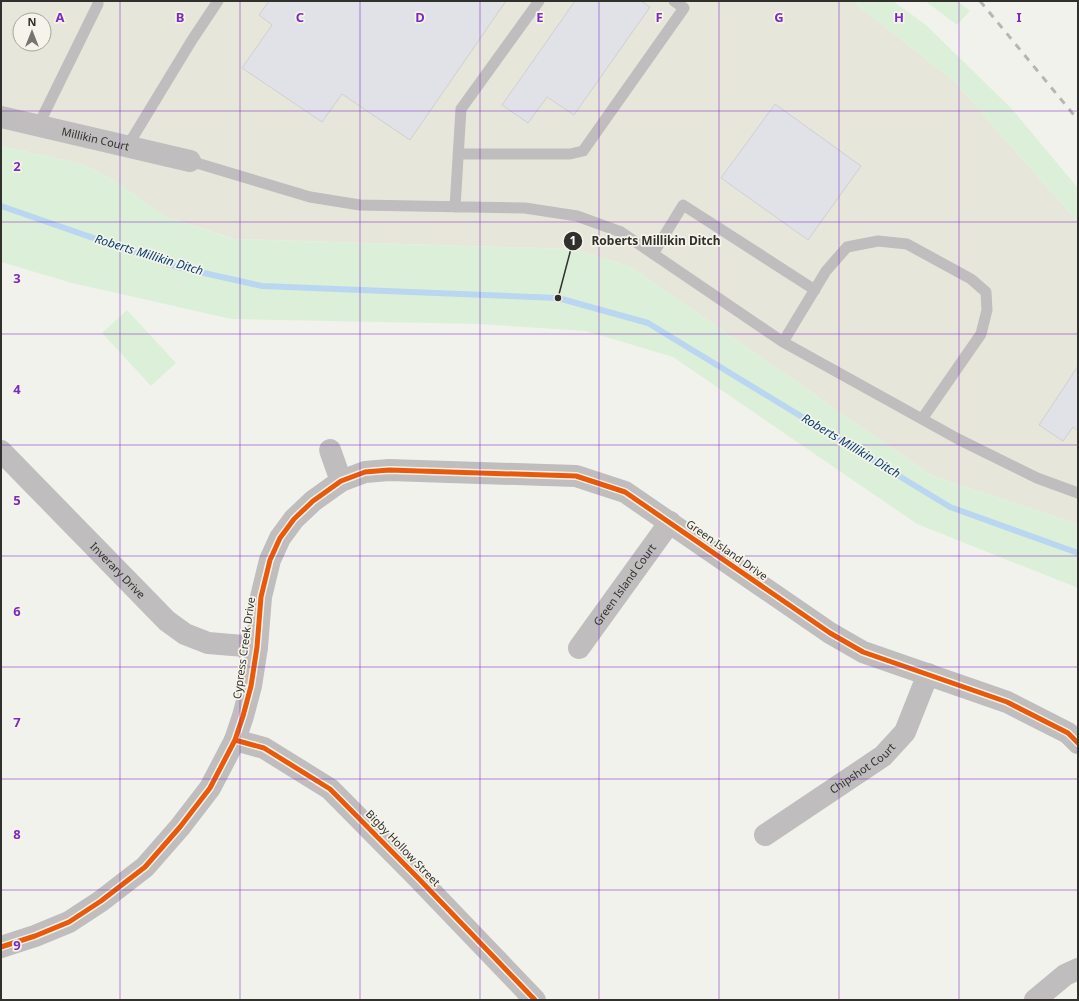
<svg xmlns="http://www.w3.org/2000/svg" width="1079" height="1001" font-family="'Noto Sans',sans-serif">
<rect width="100%" height="100%" fill="#f2f2ed"/>
<!-- built -->
<path fill="#e7e6db" fill-rule="evenodd" d="M 1,1 L 852,1 L 954,81 L 1078,222 L 1078,524 L 932,476 L 631,267 L 573,249 L 234,239 L 166,217 L 110,178 L 82,164 L 1,146 ZM 20,20 L 44,20 L 44,44 L 20,44 Z"/>
<!-- green -->
<path fill="#dcf0d9" d="M 852,1 L 893,1 L 926,25 L 1012,109 L 1078,188 L 1078,222 L 954,81 Z
M 925,1 L 957,1 L 970,11 L 957,25 Z
M 1,146 L 82,164 L 110,178 L 166,217 L 233,239 L 573,249 L 631,267 L 932,476 L 1078,524 L 1078,588 L 917,524 L 673,357 L 586,331 L 478,324 L 231,319 L 72,283 L 1,262 Z
M 127,310 L 176,363 L 151,386 L 102,333 Z"/>
<g fill="none" stroke-linecap="round" stroke-linejoin="round">
<!-- stream -->
<path stroke="#bbd6f1" stroke-width="6" d="M 1,206 L 177,267 L 262,286 L 558,298 L 648,323 L 950,507 L 1078,553"/>
</g>
<!-- building -->
<path fill="#e1e1e8" stroke="#d0d0d0" d="M 269,1 L 506,1 L 410,140 L 342,94 L 322,122 L 242,68 L 272,25 L 259,15 Z
M 575,1 L 641,1 L 650,7 L 574,115 L 547,97 L 528,123 L 502,105 Z
M 775,104 L 861,166 L 808,240 L 721,178 Z
M 1078,366 L 1078,431 L 1073,427 L 1063,441 L 1039,425 Z"/>
<g fill="none" stroke-linecap="round" stroke-linejoin="round">
<!-- lane -->
<path stroke="#bfbdbd" stroke-width="11" d="M 38,126 L 98,4 L 98,1
M 127,147 L 192,40 L 218,1
M 458,154 L 570,154 L 583,151 L 684,8 L 674,1
M 190,161 L 310,197 L 360,205 L 525,208 L 577,216 L 621,232 L 783,342 L 958,439 L 1037,478 L 1078,493
M 455,207 L 461,109 L 539,1
M 653,254 L 683,205 L 815,290
M 783,342 L 826,271 L 847,247 L 878,241 L 907,244 L 971,279 L 986,292 L 987,310 L 981,334 L 922,419"/>
<!-- street -->
<g stroke="#bfbdbd" stroke-width="22">
<path id="s1" d="M 1,117 L 190,161"/>
<path d="M 330,450 L 341,481"/>
<path id="s2" d="M 1,451 L 167,621 L 185,634 L 208,643 L 257,647"/>
<path id="s3" d="M 579,648 L 670,522"/>
<path d="M 235,740 L 264,748 L 330,789 L 418,878 L 535,1000"/>
<path id="s4" d="M 765,835 L 883,756 L 905,732 L 928,674"/>
<path d="M 1,947 L 35,936 L 69,922 L 101,901 L 145,867 L 180,827 L 210,788 L 235,740 L 243,716 L 251,686 L 257,647 L 261,597 L 270,560 L 280,538 L 294,519 L 313,501 L 341,481 L 365,472 L 389,470 L 576,476 L 625,492 L 830,633 L 863,652 L 1007,702 L 1068,733 L 1078,743"/>
<path d="M 1035,1000 L 1065,975 L 1078,969"/>
</g>
<!-- rail -->
<path stroke="#b6b6b4" stroke-width="3" stroke-dasharray="7 7" stroke-linecap="butt" d="M 980,1 L 1078,120"/>
<defs>
<path id="cycleway" d="M 235,740 L 264,748 L 330,789 L 418,878 L 535,1000
M 1,947 L 35,936 L 69,922 L 101,901 L 145,867 L 180,827 L 210,788 L 235,740 L 243,716 L 251,686 L 257,647 L 261,597 L 270,560 L 280,538 L 294,519 L 313,501 L 341,481 L 365,472 L 389,470 L 576,476 L 625,492 L 830,633 L 863,652 L 1007,702 L 1068,733 L 1078,743"/>
</defs>
<!-- cycleway casing -->
<use href="#cycleway" stroke="#f5f3ea" stroke-width="8"/>
<!-- cycleway -->
<use href="#cycleway" stroke="#e8590c" stroke-width="5"/>
</g>
<!-- grid -->
<path fill="none" stroke="#7b2cbf" stroke-width="1" stroke-opacity="0.55" d="M 120,1 L 120,1000M 240,1 L 240,1000M 360,1 L 360,1000M 480,1 L 480,1000M 599,1 L 599,1000M 719,1 L 719,1000M 839,1 L 839,1000M 959,1 L 959,1000M 1,111 L 1078,111M 1,222 L 1078,222M 1,334 L 1078,334M 1,445 L 1078,445M 1,556 L 1078,556M 1,667 L 1078,667M 1,779 L 1078,779M 1,890 L 1078,890"/>
<g text-anchor="middle" stroke-width="3.5" stroke-linejoin="round" paint-order="stroke">
<!-- street labels -->
<g font-size="11" fill="#30302c" stroke="#f5f3ea">
<text dy="4" stroke="none"><textPath href="#s1" startOffset="97">Millikin Court</textPath></text>
<text transform="translate(727 550) rotate(35)" y="4">Green Island Drive</text>
<text dy="4" stroke="none"><textPath href="#s2" startOffset="167">Inverary Drive</textPath></text>
<text dy="4" stroke="none"><textPath href="#s3" startOffset="78">Green Island Court</textPath></text>
<text transform="translate(244 648) rotate(-82)" y="4">Cypress Creek Drive</text>
<text dy="4" stroke="none"><textPath href="#s4" startOffset="118">Chipshot Court</textPath></text>
<text transform="translate(403 848) rotate(46)" y="4">Bigby Hollow Street</text>
</g>
<!-- water labels -->
<g font-size="12" font-style="italic" fill="#094173" stroke="#f5f3ea">
<text transform="translate(149 255) rotate(17)" y="4">Roberts Millikin Ditch</text>
<text transform="translate(851 446) rotate(31)" y="4">Roberts Millikin Ditch</text>
</g>
</g>
<g font-size="13" text-anchor="middle" font-weight="bold" fill="#7b2cbf" stroke="#f5f3ea" stroke-width="3.5" stroke-linejoin="round" paint-order="stroke">
<text x="60" y="22">A</text>
<text x="180" y="22">B</text>
<text x="300" y="22">C</text>
<text x="420" y="22">D</text>
<text x="540" y="22">E</text>
<text x="659" y="22">F</text>
<text x="779" y="22">G</text>
<text x="899" y="22">H</text>
<text x="1019" y="22">I</text>
<text x="17" y="171">2</text>
<text x="17" y="283">3</text>
<text x="17" y="394">4</text>
<text x="17" y="505">5</text>
<text x="17" y="616">6</text>
<text x="17" y="727">7</text>
<text x="17" y="839">8</text>
<text x="17" y="950">9</text>
</g>
<!-- callouts -->
<path fill="none" stroke="#30302c" stroke-width="1.5" d="M558 298L573 241"/>
<g fill="#30302c" stroke="#f5f3ea" stroke-width="1.5">
<circle cx="558" cy="298" r="4"/>
<circle cx="573" cy="241" r="10"/>
</g>
<g font-size="12" text-anchor="middle" font-weight="bold" fill="#fff">
<text x="573" y="245">1</text>
</g>
<g font-size="12" text-anchor="middle" font-weight="bold" fill="#30302c" stroke="#f5f3ea" stroke-width="3.5" stroke-linejoin="round" paint-order="stroke">
<text x="656" y="245">Roberts Millikin Ditch</text>
</g>
<!-- border -->
<rect width="1079" height="1001" fill="none" stroke="#30302c" stroke-width="4"/>
<!-- north arrow -->
<g transform="translate(32 32)"><circle r="19" fill="#f5f3ea" stroke="#a6a59e"/>
<path d="M0-3L7 15L0 10L-7 15Z" fill="#747470"/>
<text y="-6" font-size="11" font-weight="bold" text-anchor="middle" fill="#30302c">N</text>
</g>
</svg>
